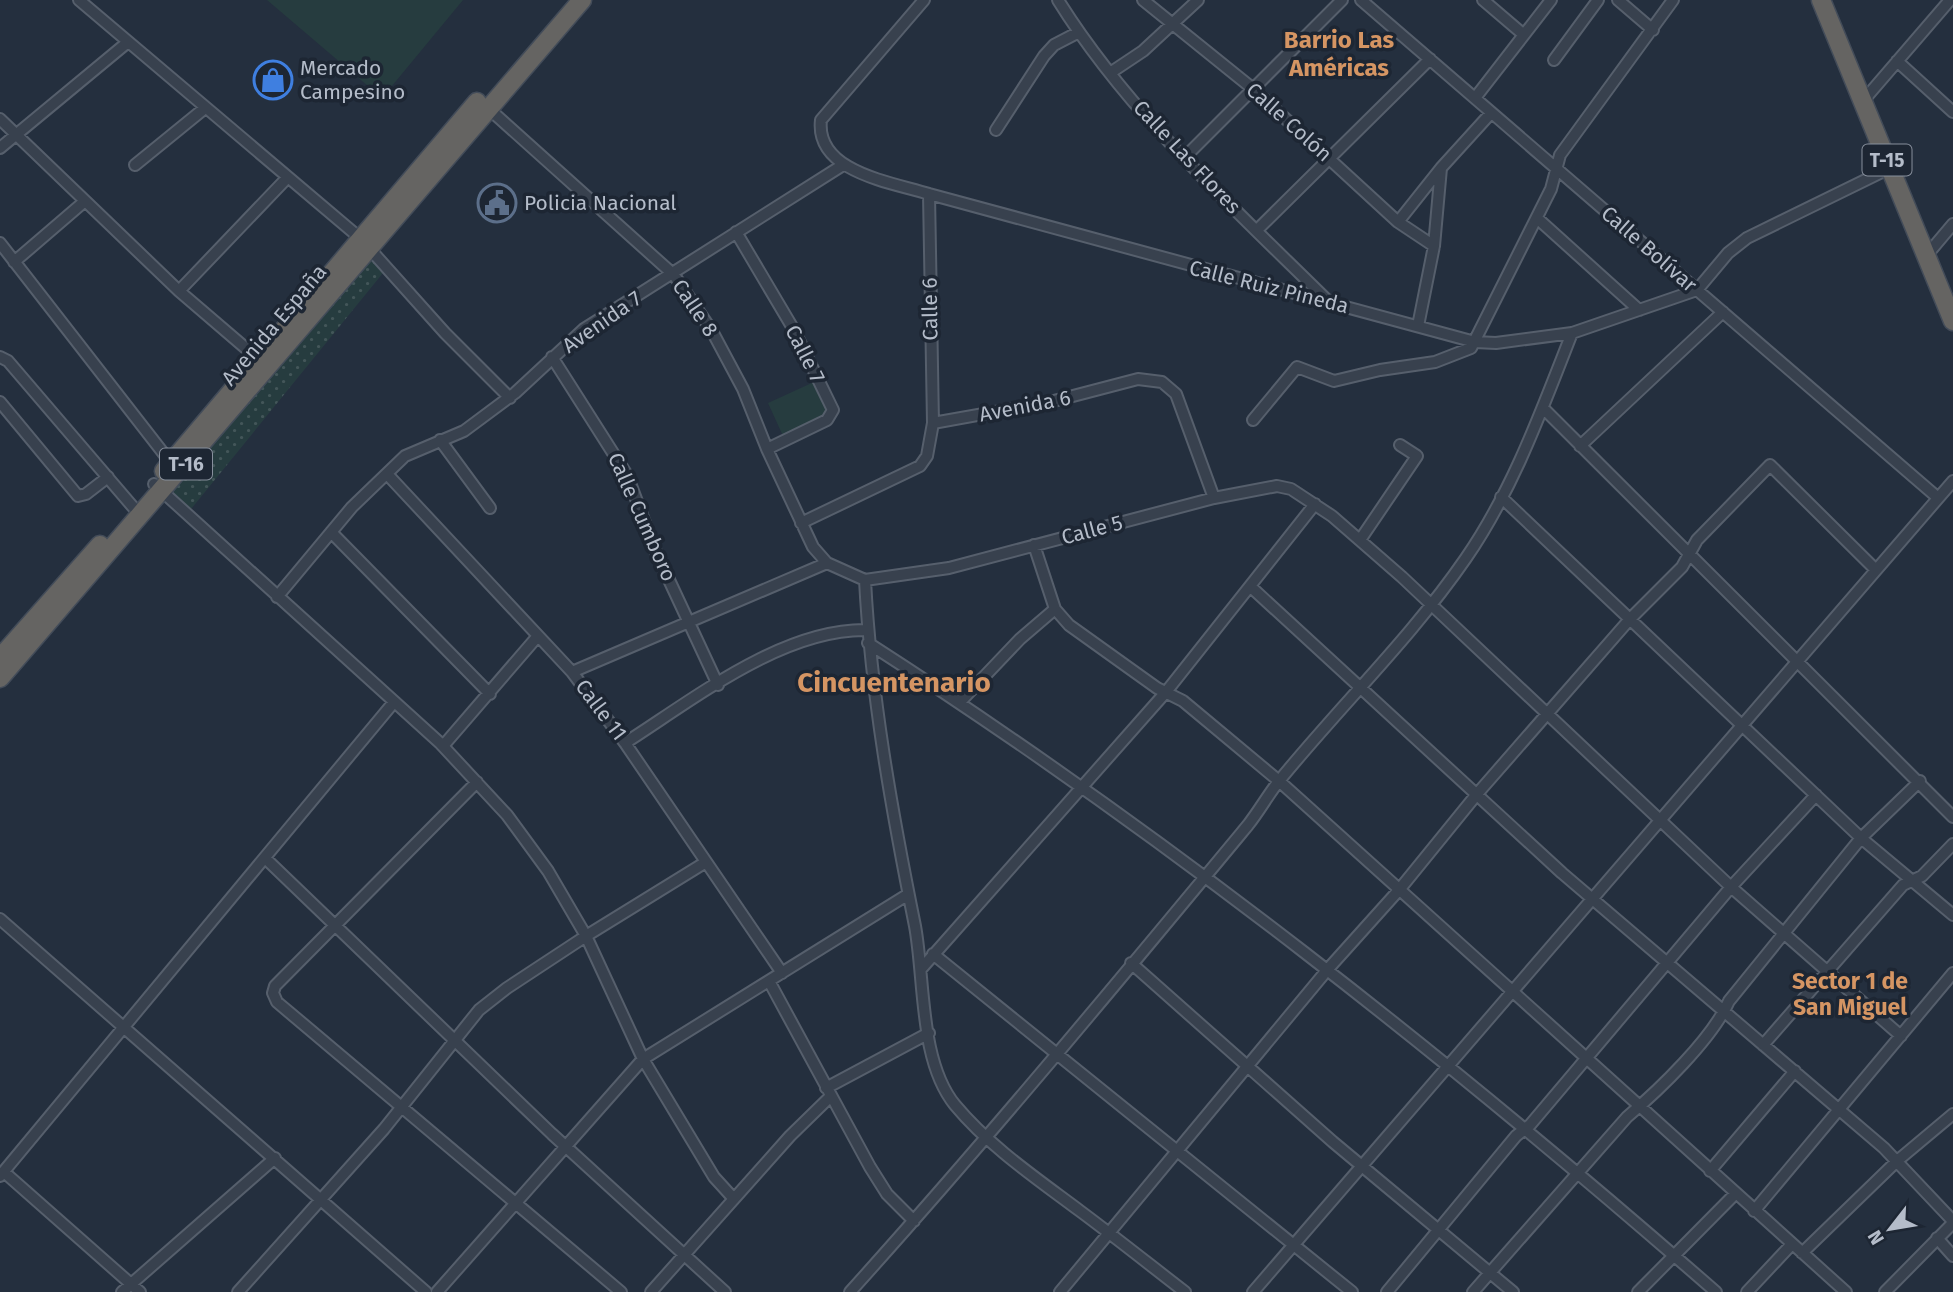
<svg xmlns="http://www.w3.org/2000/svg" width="1953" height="1292" font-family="'Fira Sans',sans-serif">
<defs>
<pattern id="park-dots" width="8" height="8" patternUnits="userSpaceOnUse" patternTransform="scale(1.75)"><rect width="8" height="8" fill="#263c3f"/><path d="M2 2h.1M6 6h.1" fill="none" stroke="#435659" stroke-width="1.8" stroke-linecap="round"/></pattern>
</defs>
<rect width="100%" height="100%" fill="#242f3e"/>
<!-- grass -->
<path fill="#263c3f" d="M 267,0 L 463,0 L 382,98 Z
M 816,381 L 831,414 L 783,436 L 768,403 Z"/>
<!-- park -->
<path fill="url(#park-dots)" d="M 369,248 L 387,268 L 187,514 L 162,492 Z"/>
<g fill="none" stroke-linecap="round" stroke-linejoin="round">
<defs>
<path id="minor" d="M 79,0 L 360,238 L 445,333 L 510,398
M 924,0 L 821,120 C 815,172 891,182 929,194 L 1475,342 L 1496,343 L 1572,333 L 1697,290 L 1728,253 L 1747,238 L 1890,168
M 1058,0 C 1129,114 1234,208 1329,302
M 1143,0 L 1252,88 L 1398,222 L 1434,246
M 1361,0 L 1937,497
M 1483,0 L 1524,35
M 1618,0 L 1653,30
M 1554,60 L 1598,0
M 1897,61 L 1953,112
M 1110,73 L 1143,51 L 1198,0
M 1475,98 L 1551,0
M 1863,101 L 1950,0
M 488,108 L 674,275 L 712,331 L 743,389 L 767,449 L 813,547 L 827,563
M 0,119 L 179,291 L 263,363
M 996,130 L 1044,56 L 1054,45 L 1079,32
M 0,148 L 128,42
M 1186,156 L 1342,0
M 135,165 L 205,108
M 929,194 L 933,423
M 1538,219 L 1639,310
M 1398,222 L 1441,168 L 1491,113
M 1257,230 L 1430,59
M 736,232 L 794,330 L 833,410 L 827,420 L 767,449
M 0,243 L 171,463
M 1926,256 L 1953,224
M 14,262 L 85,201
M 179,291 L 288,177
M 1418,326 L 1434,246 L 1441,168
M 0,357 L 8,361 L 133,507
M 552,357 L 627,475 L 656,552 L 718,685
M 0,402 L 78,496 L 86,494 L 108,477
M 1543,408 L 1953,817
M 1253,420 L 1297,367 L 1334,381 L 1380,370 L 1435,362 L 1471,348 L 1551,189 L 1560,155 L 1673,0
M 440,440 L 490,508
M 1580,446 L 1723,312
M 387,474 L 572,672 L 625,743 L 782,973
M 154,484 L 440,743 L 507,815 L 548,871 L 586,936 L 643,1059 L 714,1177 L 734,1199
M 1501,497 L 1861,838 L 1953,915
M 801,523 L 920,466 L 927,456 L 933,423 L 1050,402 L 1138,379 L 1162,382 L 1176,394 L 1214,498
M 331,532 L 490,694
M 1360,540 L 1417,456 L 1400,445
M 1034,545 L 1055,609 L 1069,625 L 1157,688 L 1183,701 L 1279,781 L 1846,1292
M 865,580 L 949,568 L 1214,498 L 1277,486 L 1291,489 L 1332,516 L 1402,577 L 1731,887 L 1901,1036
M 865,580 C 871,696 892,812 915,926 C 925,980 919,1061 955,1105 C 990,1147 1036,1178 1080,1211 C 1115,1237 1150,1265 1185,1292
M 1252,588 L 1562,873 L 1884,1148 L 1953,1221
M 277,597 L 352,507 L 405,456 L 464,431 L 515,393 L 584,329 L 843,165
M 868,643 C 1168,836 1448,1058 1716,1292
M 572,672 L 827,563 L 865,580
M 960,702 L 1020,639 L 1055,609
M 625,743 C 694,699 782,629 866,630
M 443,746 L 537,637
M 477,782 L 275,986 L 273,993 L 277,1002 L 621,1292
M 265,858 L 552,1134 L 725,1292
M 0,919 L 426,1292
M 933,954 L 1352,1292
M 1131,963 L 1333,1142 L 1513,1292
M 921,969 L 1166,692 L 1315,504
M 769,981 L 870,1167 L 887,1194 L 914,1221
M 1763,1045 L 1903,885 L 1922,876 L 1953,844
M 826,1088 L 929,1033
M 1710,1171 L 1795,1071
M 4,1172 L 140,1292
M 0,1176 L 394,702
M 1754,1211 L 1953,973
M 1937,1238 L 1953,1256
M 1802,1253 L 1897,1161 L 1953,1114
M 122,1292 L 275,1158
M 238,1292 L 384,1129 L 479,1010 L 507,988 L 586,936 L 706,862
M 437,1292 L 643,1059 L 907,895
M 651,1292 L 790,1136 L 831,1096
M 850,1292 C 987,1140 1117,983 1248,825 C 1259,811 1268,795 1279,781 C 1340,706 1411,638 1466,558 C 1513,490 1542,409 1572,333
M 1060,1292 L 1328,969 L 1399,890 L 1477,794 L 1630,619 L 1682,567 L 1697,540 L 1770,465 L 1875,569
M 1253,1292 L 1953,481
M 1387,1292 L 1516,1136 L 1530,1125 L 1731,887 L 1816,795
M 1473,1292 L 1627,1117 C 1659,1090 1712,1039 1729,1001 L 1861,838 L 1920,781
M 1638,1292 L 1735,1194
M 1747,1292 L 1792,1244
M 1885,1292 L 1953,1223"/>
<path id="trunk" d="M 1821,0 L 1953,321
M 164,471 L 477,102
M 0,658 L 100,545
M 0,678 L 582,0"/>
</defs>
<!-- minor casing -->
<use href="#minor" stroke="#565f6c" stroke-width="14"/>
<!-- trunk casing -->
<use href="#trunk" stroke="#434c59" stroke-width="21"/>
<!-- minor -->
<use href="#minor" stroke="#38414e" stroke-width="10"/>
<!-- trunk -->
<use href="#trunk" stroke="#656462" stroke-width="18"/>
</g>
<!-- icons -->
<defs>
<symbol id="shop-ring" viewBox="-11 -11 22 22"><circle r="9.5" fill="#1d2633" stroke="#3f7fe0" stroke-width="1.5"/><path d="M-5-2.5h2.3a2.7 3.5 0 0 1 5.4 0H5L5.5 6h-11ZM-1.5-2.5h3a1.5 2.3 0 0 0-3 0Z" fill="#3f7fe0"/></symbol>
<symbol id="civic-ring" viewBox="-11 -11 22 22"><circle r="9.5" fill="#1d2633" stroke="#5c6f8a" stroke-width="1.5"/><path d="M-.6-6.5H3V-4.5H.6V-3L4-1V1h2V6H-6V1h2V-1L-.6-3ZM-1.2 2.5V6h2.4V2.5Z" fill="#5c6f8a"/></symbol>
</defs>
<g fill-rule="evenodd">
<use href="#shop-ring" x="251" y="58" width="44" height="44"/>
<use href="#civic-ring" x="475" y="181" width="44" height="44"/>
</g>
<g text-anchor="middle" stroke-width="7" stroke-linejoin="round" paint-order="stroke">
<!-- shield labels -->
<g fill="#1d2633" stroke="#878f9c" stroke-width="2">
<rect x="1862.5" y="144.5" width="49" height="31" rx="5"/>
<rect x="160" y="448.5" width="52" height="31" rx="5"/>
</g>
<g font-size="19" font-weight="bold" fill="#b4bcc9">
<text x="1887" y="167">T-15</text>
<text x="186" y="471">T-16</text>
</g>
<!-- poi labels -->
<g font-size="21" fill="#b4bcc9" stroke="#1d2633" text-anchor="start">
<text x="300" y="75">Mercado<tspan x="300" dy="24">Campesino</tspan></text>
<text x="524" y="210">Policia Nacional</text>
</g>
<!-- street labels -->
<g font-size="21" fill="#b4bcc9" stroke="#1d2633">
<text transform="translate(1289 122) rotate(42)" y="7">Calle Colón</text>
<text transform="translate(1187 157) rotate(47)" y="7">Calle Las Flores</text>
<text transform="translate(1649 249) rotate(41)" y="7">Calle Bolívar</text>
<text transform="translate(1269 287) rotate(14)" y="7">Calle Ruiz Pineda</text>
<text transform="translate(695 308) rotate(56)" y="7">Calle 8</text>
<text transform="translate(930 309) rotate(-91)" y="7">Calle 6</text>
<text transform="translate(602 322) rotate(-35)" y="7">Avenida 7</text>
<text transform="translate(274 325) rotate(-50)" y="7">Avenida España</text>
<text transform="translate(805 354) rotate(63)" y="7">Calle 7</text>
<text transform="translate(1025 406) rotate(-11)" y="7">Avenida 6</text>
<text transform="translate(642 517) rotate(66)" y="7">Calle Cumboro</text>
<text transform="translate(1092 530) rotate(-15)" y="7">Calle 5</text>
<text transform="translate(601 710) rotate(53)" y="7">Calle 11</text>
</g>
<!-- neighbourhood labels -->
<g font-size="23" font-weight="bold" fill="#d59563" stroke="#1d2633">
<text x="1850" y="989">Sector 1 de<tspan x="1850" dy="26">San Miguel</tspan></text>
</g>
<!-- quarter labels -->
<g font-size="24" font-weight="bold" fill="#d59563" stroke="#1d2633">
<text x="1339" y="48">Barrio Las<tspan x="1339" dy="28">Américas</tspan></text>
</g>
<!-- district labels -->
<g font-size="28" font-weight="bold" fill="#d59563" stroke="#1d2633">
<text x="894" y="692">Cincuentenario</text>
</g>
</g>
<!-- north arrow -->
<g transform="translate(1890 1229) rotate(239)" stroke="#1d2633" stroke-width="5" paint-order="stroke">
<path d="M0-5L12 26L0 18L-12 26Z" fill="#b4bcc9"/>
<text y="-10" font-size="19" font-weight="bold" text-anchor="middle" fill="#b4bcc9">N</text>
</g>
</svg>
